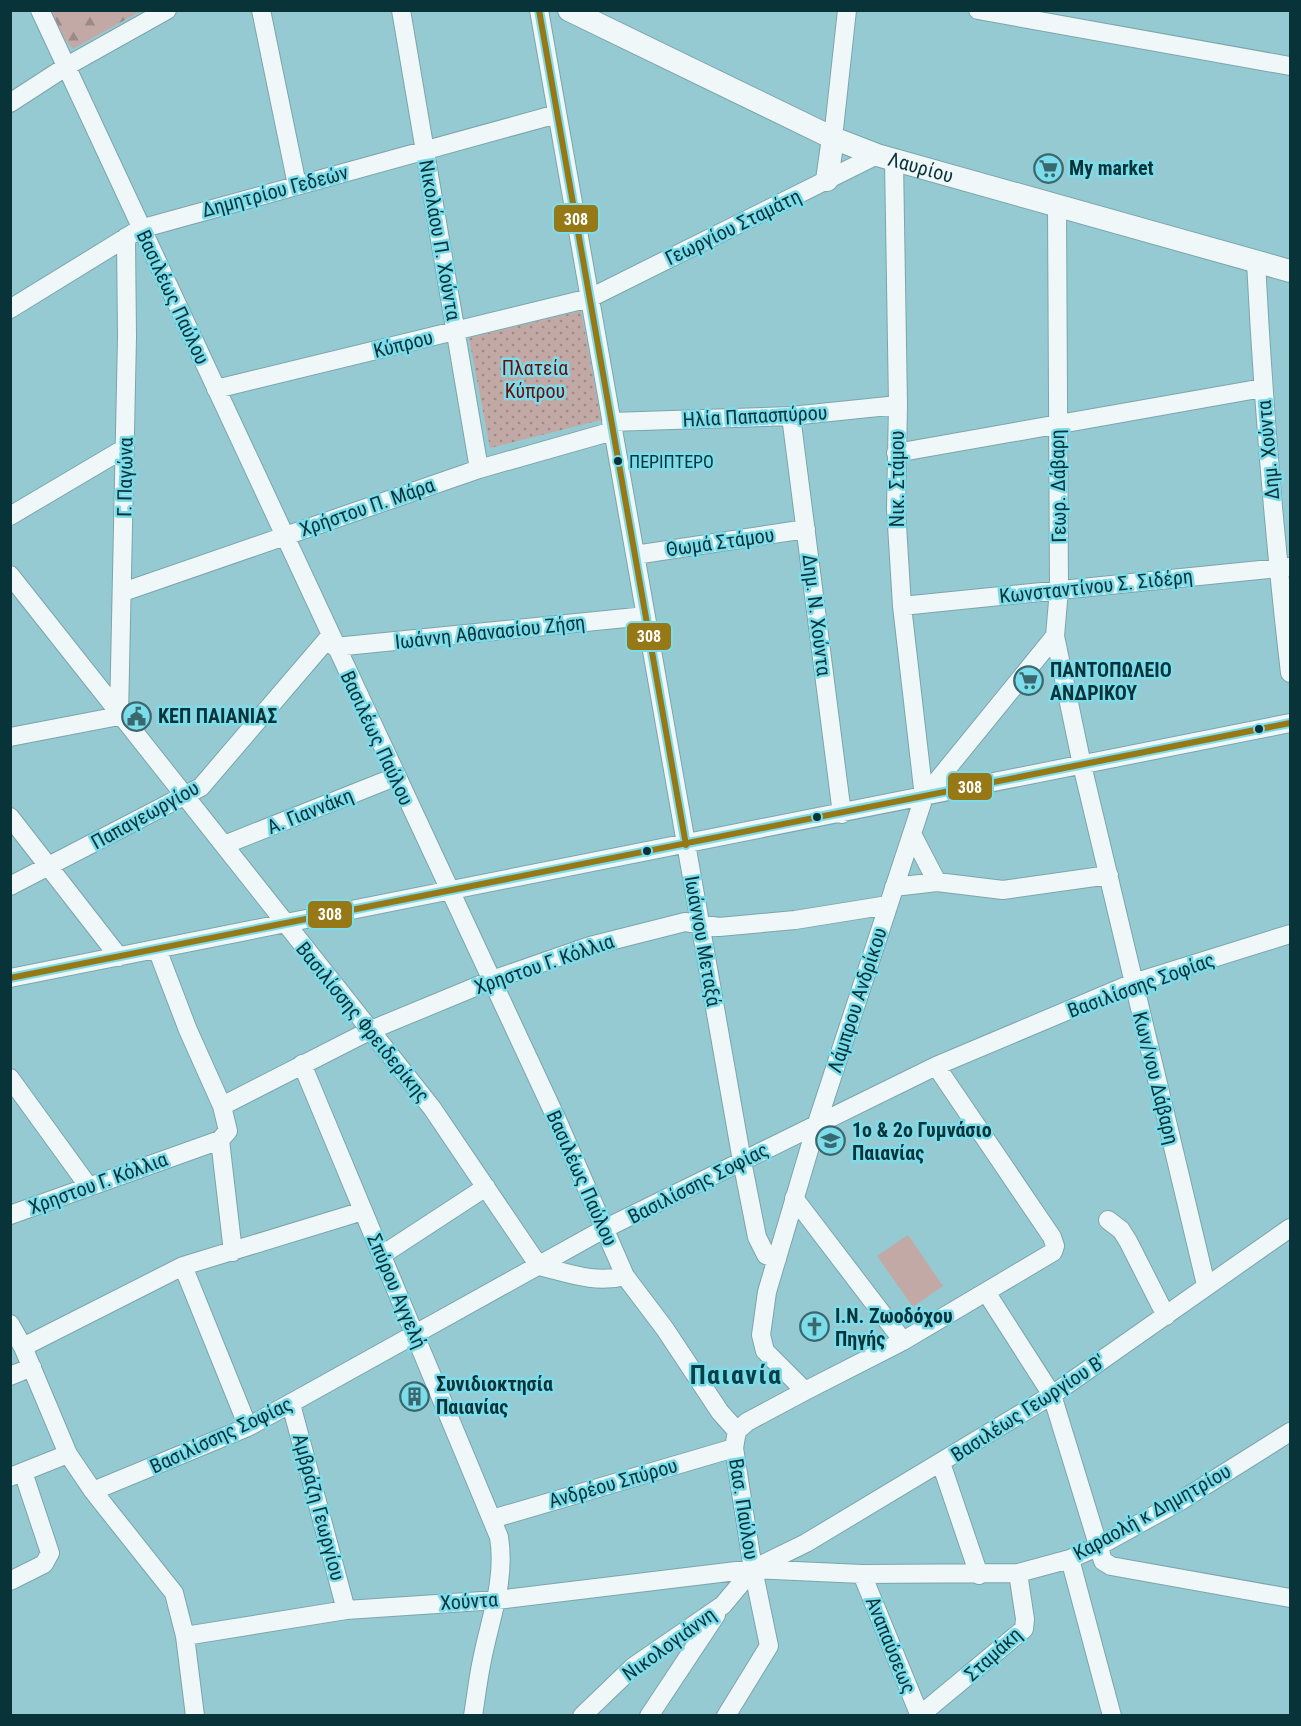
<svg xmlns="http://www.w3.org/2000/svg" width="1301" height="1726" font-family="'Roboto Condensed',sans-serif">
<defs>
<pattern id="grass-dots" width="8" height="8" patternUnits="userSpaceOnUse" patternTransform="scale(1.5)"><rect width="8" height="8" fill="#c2a9a5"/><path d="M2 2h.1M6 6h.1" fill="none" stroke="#9c8a87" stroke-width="1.8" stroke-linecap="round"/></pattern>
<pattern id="forest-firs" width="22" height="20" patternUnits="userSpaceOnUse" patternTransform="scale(1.5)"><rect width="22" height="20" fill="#c2a9a5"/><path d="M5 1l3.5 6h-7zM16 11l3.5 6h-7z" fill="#9c8a87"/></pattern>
</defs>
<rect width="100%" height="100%" fill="#96cad2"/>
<!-- grass -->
<path fill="url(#grass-dots)" d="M 581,311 L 601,420 L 490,448 L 469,338 Z"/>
<!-- forest -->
<path fill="url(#forest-firs)" d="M 48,11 L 141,11 L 73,49 L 59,32 Z"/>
<!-- garden -->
<path fill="#c2a9a5" d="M 908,1235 L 943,1286 L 913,1307 L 877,1256 Z"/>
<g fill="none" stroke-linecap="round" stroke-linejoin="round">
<defs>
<path id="minor" d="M 40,10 L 558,1122 L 625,1276 L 665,1329 L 720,1412 L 737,1431
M 261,10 L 297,185
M 401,10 L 479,469
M 539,10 L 742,1161 L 757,1237 L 766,1255 L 777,1259
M 978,10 L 1290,66
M 10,103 L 67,66 L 167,10
M 833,138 L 847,10
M 894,160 L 898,405 L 896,509 L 902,606 L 924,797
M 1057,205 L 1059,590 L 1055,636 L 1082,765 L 1206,1285
M 1256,262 C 1263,399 1274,536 1290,673
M 10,309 L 140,229 L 557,114
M 216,389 L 590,298 L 877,155
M 791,416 L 842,814
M 611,422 L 791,416 L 898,405
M 896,453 L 1263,388
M 10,516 L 125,448
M 635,555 L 806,529
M 10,575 L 432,1108 L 539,1266 C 568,1273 595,1284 625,1276
M 123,592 L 479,469 L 613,431
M 902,606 L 1289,567
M 335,647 L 646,616
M 10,737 L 119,716 L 127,337 L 126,237
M 10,817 L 119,957
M 912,834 L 937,882
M 224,845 L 395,777
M 10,886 L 201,787 L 330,636
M 894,887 L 937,882 L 1003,890 L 1109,875
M 157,949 L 188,1030 L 222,1106 L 228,1131 L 220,1140 L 233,1252
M 10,978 L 1290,723
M 302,1064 L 499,1537 C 506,1580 490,1619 482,1660 C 478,1679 476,1697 473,1716
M 10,1078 L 89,1187
M 222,1106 L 371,1030 L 492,980 L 590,946 L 685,922 L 719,927 L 795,920 L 888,905
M 794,1198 L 903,1341
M 10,1215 L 220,1140
M 1108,1220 L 1121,1230 L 1128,1241 L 1166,1316
M 382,1255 L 486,1187
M 183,1266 L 248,1427
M 986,1292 L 1052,1395 L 1103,1561 L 1111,1566 L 1290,1598
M 10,1324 L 23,1347 L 68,1454 L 93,1491 L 174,1593 L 185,1636 L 195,1716
M 23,1347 L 183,1266 L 363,1211
M 10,1376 L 32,1367
M 805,1391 L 765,1351 L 761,1335 L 767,1292 L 817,1123 L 924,797 L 1055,636
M 291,1404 L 346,1610
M 737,1431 L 747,1422 L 805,1391 L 903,1341 L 1053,1252 L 1055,1246 L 1052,1237 L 936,1066
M 941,1463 L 979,1575
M 10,1477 L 68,1454
M 93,1491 L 248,1427 L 604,1229 L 936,1066 L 1133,983 L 1290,934
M 492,1519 L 734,1448
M 1070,1559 L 1112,1716
M 862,1574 L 920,1716
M 10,1581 L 44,1564 L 50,1553 L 23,1472
M 185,1636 L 346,1610 L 497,1600 L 753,1569 L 862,1574 L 1018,1573 L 1070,1559 L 1097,1547 L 1182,1500 L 1290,1432
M 582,1716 L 633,1667 L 723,1605 L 753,1569 L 806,1543 L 1052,1395 L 1290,1228
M 649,1716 L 716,1615
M 726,1716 L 769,1646 L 753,1569 L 734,1448 L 737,1431
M 919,1716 L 1024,1629 L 1025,1619 L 1018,1573"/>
<g id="major">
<path id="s1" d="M 569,10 L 833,138 L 877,155 L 1290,271"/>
<path d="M 827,180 L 833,138"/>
</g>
</defs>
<!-- minor casing -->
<use href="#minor" stroke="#7ba5ac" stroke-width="20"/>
<!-- major casing -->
<use href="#major" stroke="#7ba5ac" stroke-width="24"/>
<!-- minor -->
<use href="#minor" stroke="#eff7f8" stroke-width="18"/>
<!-- major -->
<use href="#major" stroke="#eff7f8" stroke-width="22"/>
<defs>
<path id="bus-1" d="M 539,10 L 686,845
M 10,978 L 1290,723"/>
</defs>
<!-- bus-1 casing -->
<use href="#bus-1" stroke="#7ddcea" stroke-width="10"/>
<!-- bus-1 -->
<use href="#bus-1" stroke="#977817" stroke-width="6"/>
</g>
<!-- icons -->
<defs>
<symbol id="supermarket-ring" viewBox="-11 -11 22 22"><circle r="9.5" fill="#7ddcea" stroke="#3a686f" stroke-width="1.5"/><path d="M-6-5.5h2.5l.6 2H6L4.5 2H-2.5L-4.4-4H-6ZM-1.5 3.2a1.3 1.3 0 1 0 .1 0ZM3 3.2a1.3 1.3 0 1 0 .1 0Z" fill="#3a686f"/></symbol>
<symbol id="civic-ring" viewBox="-11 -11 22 22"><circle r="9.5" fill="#7ddcea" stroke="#3a686f" stroke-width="1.5"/><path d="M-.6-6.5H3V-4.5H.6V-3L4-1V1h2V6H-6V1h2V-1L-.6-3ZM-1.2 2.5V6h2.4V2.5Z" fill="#3a686f"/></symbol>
<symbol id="school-ring" viewBox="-11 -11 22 22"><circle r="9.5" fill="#7ddcea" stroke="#3a686f" stroke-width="1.5"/><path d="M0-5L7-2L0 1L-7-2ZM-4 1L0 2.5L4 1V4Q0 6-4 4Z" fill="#3a686f"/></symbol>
<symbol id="church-ring" viewBox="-11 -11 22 22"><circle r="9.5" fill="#7ddcea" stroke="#3a686f" stroke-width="1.5"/><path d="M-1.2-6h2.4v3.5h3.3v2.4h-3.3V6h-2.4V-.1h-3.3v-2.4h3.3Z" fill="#3a686f"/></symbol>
<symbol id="building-ring" viewBox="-11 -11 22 22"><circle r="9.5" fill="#7ddcea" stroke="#3a686f" stroke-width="1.5"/><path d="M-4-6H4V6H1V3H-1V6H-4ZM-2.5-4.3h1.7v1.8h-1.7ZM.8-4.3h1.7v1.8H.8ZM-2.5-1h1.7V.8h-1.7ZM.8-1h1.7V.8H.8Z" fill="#3a686f"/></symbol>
</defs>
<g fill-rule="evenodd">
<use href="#supermarket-ring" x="1032" y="152" width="33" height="33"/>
<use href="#supermarket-ring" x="1012" y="664" width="33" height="33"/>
<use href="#civic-ring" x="120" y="700" width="33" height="33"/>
<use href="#school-ring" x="814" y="1124" width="33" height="33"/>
<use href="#church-ring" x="798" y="1310" width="33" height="33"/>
<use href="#building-ring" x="398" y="1380" width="33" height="33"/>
</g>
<!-- markers -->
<g fill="#083339" stroke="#7ddcea" stroke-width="2">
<circle cx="618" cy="461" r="5"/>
<circle cx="1259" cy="729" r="5"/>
<circle cx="817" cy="817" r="5"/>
<circle cx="647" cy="851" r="5"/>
</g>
<g text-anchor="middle" stroke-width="5" stroke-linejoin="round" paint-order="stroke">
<!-- bus labels -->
<g font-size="18" fill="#083339" stroke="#7ddcea" text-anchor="start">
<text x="629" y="468">ΠΕΡΙΠΤΕΡΟ</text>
</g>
<!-- street labels -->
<g font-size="20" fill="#083339" stroke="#7ddcea">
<text dy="7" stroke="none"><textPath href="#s1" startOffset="386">Λαυρίου</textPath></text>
<text transform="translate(275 191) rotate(-15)" y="7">Δημητρίου Γεδεών</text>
<text transform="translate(733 227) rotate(-26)" y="7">Γεωργίου Σταμάτη</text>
<text transform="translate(440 240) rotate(80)" y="7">Νικολάου Π. Χούντα</text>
<text transform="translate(173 297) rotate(65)" y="7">Βασιλέως Παύλου</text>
<text transform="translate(403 344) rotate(-14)" y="7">Κύπρου</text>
<text transform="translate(755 416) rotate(-3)" y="7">Ηλία Παπασπύρου</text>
<text transform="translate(1268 450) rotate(-95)" y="7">Δημ. Χούντα</text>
<text transform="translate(125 477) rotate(-89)" y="7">Γ. Παγώνα</text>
<text transform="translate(897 479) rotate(-90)" y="7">Νικ. Στάμου</text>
<text transform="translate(1058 486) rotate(-91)" y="7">Γεωρ. Δάβαρη</text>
<text transform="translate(367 507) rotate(-19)" y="7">Χρήστου Π. Μάρα</text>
<text transform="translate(720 542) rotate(-8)" y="7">Θωμά Στάμου</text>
<text transform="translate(1096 586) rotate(-6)" y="7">Κωνσταντίνου Σ. Σιδέρη</text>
<text transform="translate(817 615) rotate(83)" y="7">Δημ. Ν. Χούντα</text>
<text transform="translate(490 632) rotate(-6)" y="7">Ιωάννη Αθανασίου Ζήση</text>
<text transform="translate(377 738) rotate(65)" y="7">Βασιλέως Παύλου</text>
<text transform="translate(310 811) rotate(-22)" y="7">Α. Γιαννάκη</text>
<text transform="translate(145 815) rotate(-29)" y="7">Παπαγεωργίου</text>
<text transform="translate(703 941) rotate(80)" y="7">Ιωάννου Μεταξά</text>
<text transform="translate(544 964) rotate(-19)" y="7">Χρηστου Γ. Κόλλια</text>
<text transform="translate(1141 985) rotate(-20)" y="7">Βασιλίσσης Σοφίας</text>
<text transform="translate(857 1000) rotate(-72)" y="7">Λάμπρου Ανδρίκου</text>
<text transform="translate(363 1022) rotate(51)" y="7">Βασιλίσσης Φρειδερίκης</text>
<text transform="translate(1156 1078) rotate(76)" y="7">Κων/νου Δάβαρη</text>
<text transform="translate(582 1178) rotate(66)" y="7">Βασιλέως Παύλου</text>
<text transform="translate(98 1183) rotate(-20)" y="7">Χρηστου Γ. Κόλλια</text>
<text transform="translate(698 1183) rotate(-27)" y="7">Βασιλίσσης Σοφίας</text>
<text transform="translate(397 1291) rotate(67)" y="7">Σπύρου Αγγελή</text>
<text transform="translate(1028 1408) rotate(-33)" y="7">Βασιλέως Γεωργίου Β'</text>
<text transform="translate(221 1435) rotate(-25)" y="7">Βασιλίσσης Σοφίας</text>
<text transform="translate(613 1483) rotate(-16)" y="7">Ανδρέου Σπύρου</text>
<text transform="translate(319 1507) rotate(75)" y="7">Αμβράζη Γεωργίου</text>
<text transform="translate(744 1509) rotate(81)" y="7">Βασ. Παύλου</text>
<text transform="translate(1152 1512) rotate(-29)" y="7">Καραολή κ Δημητρίου</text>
<text transform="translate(469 1601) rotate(-4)" y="7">Χούντα</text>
<text transform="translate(669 1644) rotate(-36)" y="7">Νικολογιάννη</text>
<text transform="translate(891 1645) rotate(68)" y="7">Αναπαύσεως</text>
<text transform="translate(993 1654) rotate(-42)" y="7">Σταμάκη</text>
</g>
<!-- poi labels -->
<g font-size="20" font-weight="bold" fill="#083339" stroke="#7ddcea" text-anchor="start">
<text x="1069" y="175">My market</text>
<text x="1050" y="677">ΠΑΝΤΟΠΩΛΕΙΟ<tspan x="1050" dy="23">ΑΝΔΡΙΚΟΥ</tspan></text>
<text x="158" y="723">ΚΕΠ ΠΑΙΑΝΙΑΣ</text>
<text x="852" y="1137">1ο &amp; 2ο Γυμνάσιο<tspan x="852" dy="23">Παιανίας</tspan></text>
<text x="835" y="1323">Ι.Ν. Ζωοδόχου<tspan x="835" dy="23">Πηγής</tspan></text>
<text x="436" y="1391">Συνιδιοκτησία<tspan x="436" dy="23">Παιανίας</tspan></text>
</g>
<!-- park labels -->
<g font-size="20" fill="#6c0e0a" stroke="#7ddcea">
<text x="535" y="375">Πλατεία<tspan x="535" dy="23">Κύπρου</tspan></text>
</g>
<!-- district labels -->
<g font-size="26" font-weight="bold" letter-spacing="1.5" fill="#074047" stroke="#7ddcea">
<text x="736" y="1384">Παιανία</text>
</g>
</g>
<g stroke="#7ddcea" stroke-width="2">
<rect x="553" y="204" width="46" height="29" rx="6" fill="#977817"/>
<rect x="626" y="622" width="46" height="29" rx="6" fill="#977817"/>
<rect x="947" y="772" width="46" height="29" rx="6" fill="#977817"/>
<rect x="307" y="900" width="46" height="29" rx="6" fill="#977817"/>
</g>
<g font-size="16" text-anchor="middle" font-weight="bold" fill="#fff">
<text x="576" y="225">308</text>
<text x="649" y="642">308</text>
<text x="970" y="793">308</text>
<text x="330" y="920">308</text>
</g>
<!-- border -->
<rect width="1301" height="1726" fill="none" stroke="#083339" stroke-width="24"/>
</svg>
